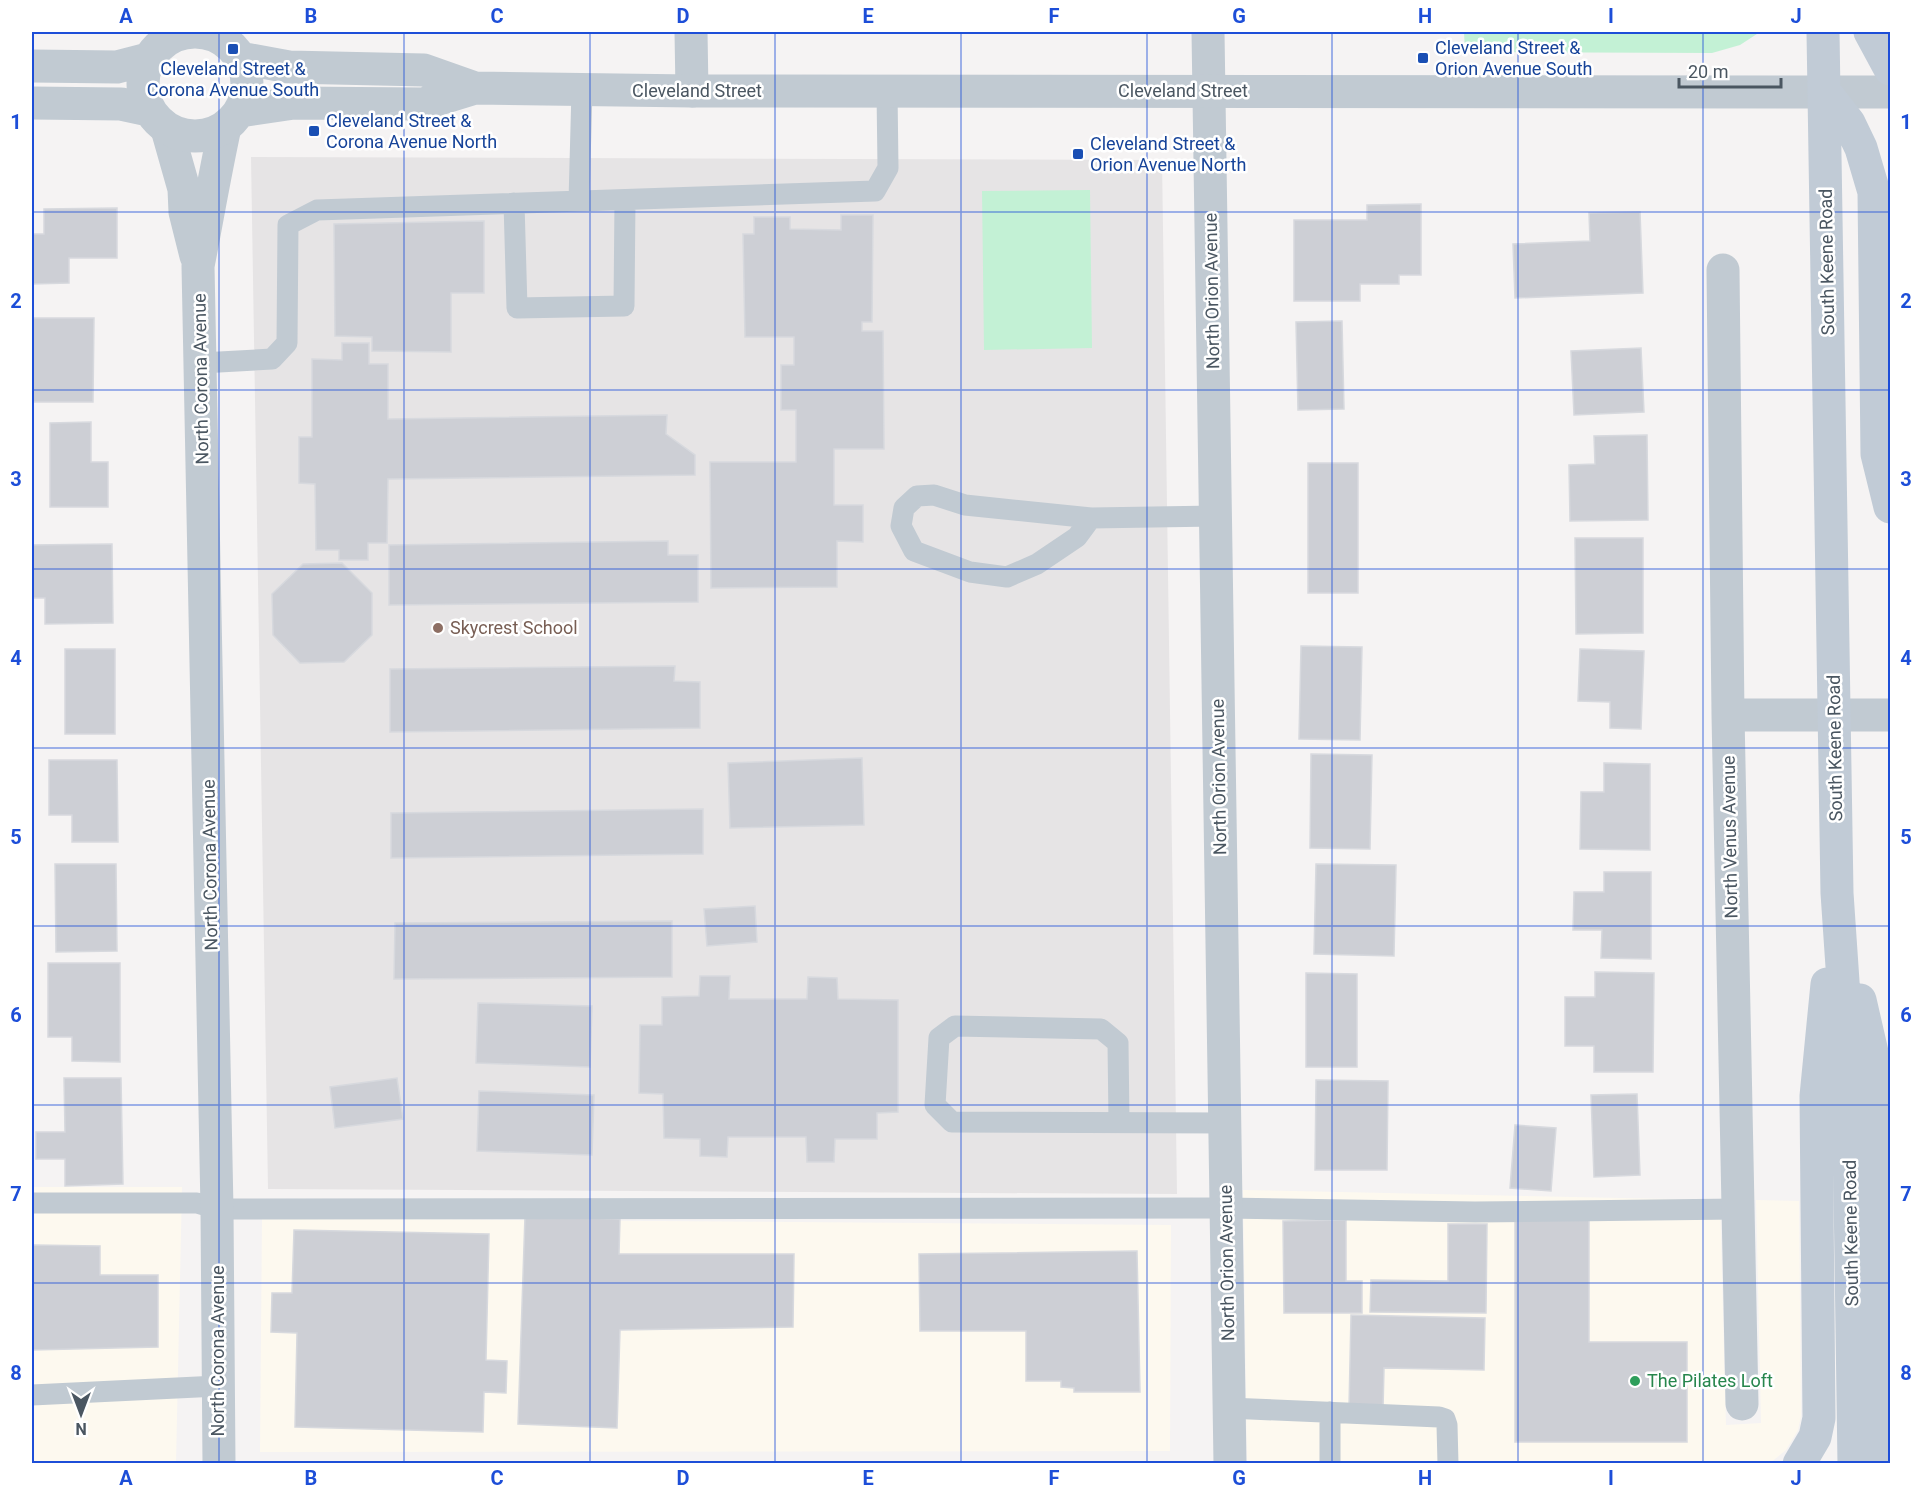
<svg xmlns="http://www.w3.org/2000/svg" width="1922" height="1495" font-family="Roboto,sans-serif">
<rect width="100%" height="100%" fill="#f5f3f3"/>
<!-- commercial -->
<path fill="#fdf9ef" d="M 32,1187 L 182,1187 L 176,1463 L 32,1463 Z
M 1243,1190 L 1720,1200 L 1726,1425 L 1761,1423 L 1756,1200 L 1799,1201 L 1801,1416 L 1798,1430 L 1786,1450 L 1770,1463 L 1247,1463 Z
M 262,1218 L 1171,1225 L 1170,1451 L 260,1452 Z"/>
<!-- education -->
<path fill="#e6e4e5" d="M 251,157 L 1162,160 L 1177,1194 L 268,1189 Z"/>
<!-- green -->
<path fill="#c3f1d5" d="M 1464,32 L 1760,32 L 1740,45 L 1712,53 L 1465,52 Z
M 1090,190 L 1092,348 L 984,350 L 982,191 Z"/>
<!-- building -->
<path fill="#cdcfd5" stroke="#d7d9de" stroke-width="1.5" d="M 1421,204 L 1421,275 L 1399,275 L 1399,284 L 1360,284 L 1360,301 L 1294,301 L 1294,220 L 1367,220 L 1367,205 Z
M 117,208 L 117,258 L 69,258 L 69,283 L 32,284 L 32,234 L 44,234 L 44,209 Z
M 1640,212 L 1643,293 L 1515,298 L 1513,244 L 1590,241 L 1589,213 Z
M 841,215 L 873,215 L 872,322 L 862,322 L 862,331 L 883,331 L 884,449 L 834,449 L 834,505 L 863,505 L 863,542 L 837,541 L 837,587 L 711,588 L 710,462 L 796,462 L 796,410 L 781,410 L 781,365 L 794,365 L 794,337 L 745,337 L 743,234 L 754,234 L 754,217 L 790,217 L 790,229 L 841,230 Z
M 484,221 L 484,293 L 451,293 L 451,352 L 372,351 L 372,337 L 335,336 L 334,224 Z
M 32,318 L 94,318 L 93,402 L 32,402 Z
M 1342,321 L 1344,409 L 1298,410 L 1296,322 Z
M 342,343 L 369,343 L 369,364 L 388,364 L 388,419 L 667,415 L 666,434 L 695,455 L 695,475 L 388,479 L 387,543 L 368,543 L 368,560 L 339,560 L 339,550 L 316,550 L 315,484 L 299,483 L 299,437 L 312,437 L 312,359 L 342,360 Z
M 1641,348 L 1644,412 L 1574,415 L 1571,351 Z
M 91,422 L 91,462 L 108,462 L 108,507 L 50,507 L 50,423 Z
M 1647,435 L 1648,520 L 1570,521 L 1569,465 L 1595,464 L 1594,436 Z
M 1308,463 L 1358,463 L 1358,593 L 1308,593 Z
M 1575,538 L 1643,538 L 1643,633 L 1576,634 Z
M 668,541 L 668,555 L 698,555 L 698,602 L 389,605 L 389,545 Z
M 112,544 L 113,623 L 45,624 L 45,598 L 32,598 L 32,545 Z
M 342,563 L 372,593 L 372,635 L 344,662 L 300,663 L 273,635 L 272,594 L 303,564 Z
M 1301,646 L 1362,647 L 1360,740 L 1299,739 Z
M 65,649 L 115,649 L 115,734 L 65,734 Z
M 1580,649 L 1644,651 L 1641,729 L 1610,728 L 1610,702 L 1578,701 Z
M 675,666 L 674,681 L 700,682 L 700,728 L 390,732 L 390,669 Z
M 1311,754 L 1372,755 L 1370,849 L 1310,848 Z
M 862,758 L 864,825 L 730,828 L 728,763 Z
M 49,760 L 117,760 L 118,842 L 72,842 L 72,815 L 49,815 Z
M 1604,763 L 1650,764 L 1650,850 L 1580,849 L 1581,792 L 1604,792 Z
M 703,809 L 703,854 L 391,858 L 391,813 Z
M 55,864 L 116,864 L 117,951 L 56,952 Z
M 1316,864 L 1396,865 L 1394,956 L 1314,954 Z
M 1604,872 L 1651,872 L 1651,959 L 1601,958 L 1602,930 L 1573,930 L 1574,892 L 1604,892 Z
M 755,906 L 757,942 L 707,946 L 704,909 Z
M 672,921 L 672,977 L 394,979 L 395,923 Z
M 48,963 L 120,963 L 120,1062 L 72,1061 L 72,1037 L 48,1037 Z
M 1595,972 L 1654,973 L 1653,1072 L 1594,1072 L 1594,1046 L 1565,1046 L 1565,997 L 1595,997 Z
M 1306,973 L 1357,974 L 1357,1067 L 1306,1067 Z
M 700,976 L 730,976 L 729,999 L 807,999 L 808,977 L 837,978 L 838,999 L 898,1000 L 898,1112 L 877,1113 L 877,1139 L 835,1139 L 834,1162 L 807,1162 L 806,1137 L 728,1137 L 727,1157 L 700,1156 L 700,1139 L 664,1138 L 663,1094 L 639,1093 L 640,1025 L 662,1025 L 662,997 L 699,996 Z
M 478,1003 L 592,1006 L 590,1067 L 476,1063 Z
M 64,1078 L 121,1078 L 123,1184 L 65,1186 L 65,1159 L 36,1159 L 36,1132 L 65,1132 Z
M 397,1078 L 403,1119 L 335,1128 L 330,1087 Z
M 1316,1080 L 1388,1081 L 1387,1170 L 1315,1170 Z
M 479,1091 L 594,1095 L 592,1155 L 477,1151 Z
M 1637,1094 L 1640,1175 L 1594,1177 L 1591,1095 Z
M 1515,1125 L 1556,1128 L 1551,1191 L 1510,1188 Z
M 525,1216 L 620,1219 L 619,1254 L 794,1254 L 793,1327 L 620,1330 L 617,1428 L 518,1424 Z
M 1515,1217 L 1589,1217 L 1589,1342 L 1687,1342 L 1687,1442 L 1515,1442 Z
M 1346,1220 L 1346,1281 L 1362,1281 L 1362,1313 L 1284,1313 L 1283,1221 Z
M 1448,1224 L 1487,1224 L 1486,1313 L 1370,1312 L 1371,1280 L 1448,1281 Z
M 294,1230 L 489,1234 L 486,1360 L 507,1361 L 506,1393 L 484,1392 L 483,1432 L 295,1427 L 297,1333 L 271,1332 L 272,1293 L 292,1293 Z
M 32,1245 L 100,1246 L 100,1275 L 158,1275 L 158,1347 L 32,1350 Z
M 1137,1251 L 1140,1392 L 1074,1392 L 1074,1388 L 1061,1387 L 1061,1381 L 1026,1381 L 1026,1331 L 920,1331 L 919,1254 Z
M 1351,1315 L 1485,1318 L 1484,1370 L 1384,1368 L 1383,1409 L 1349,1408 Z"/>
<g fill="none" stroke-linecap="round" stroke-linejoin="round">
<!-- service -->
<path stroke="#c1cad2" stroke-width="21" d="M 579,201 L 582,90
M 514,203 L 517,308 L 624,306 L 625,200
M 201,363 L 272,359 L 287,343 L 288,225 L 317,210 L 875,191 L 888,168 L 887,91
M 1091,518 L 1077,537 L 1037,564 L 1007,577 L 970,572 L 914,551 L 901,526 L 904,508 L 917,496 L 934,495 L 965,505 L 1091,518 L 1216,516
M 1119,1122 L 1118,1043 L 1101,1029 L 955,1026 L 939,1038 L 935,1105 L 952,1122 L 1225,1123
M 32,1203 L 197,1203 L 217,1209 L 1226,1208 L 1475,1212 L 1738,1209
M 32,1395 L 218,1386
M 1228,1408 L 1439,1417 L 1445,1419 L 1447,1425 L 1448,1464
M 1330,1464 L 1330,1412"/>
<!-- minor -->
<path stroke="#c1cad2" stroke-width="33" d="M 220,32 L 222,39
M 691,32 L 692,91
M 1208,32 L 1230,1464
M 167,39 L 168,32
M 167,129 L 184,189 L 185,212 L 196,256
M 1723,270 L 1728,715 L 1742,1404
M 1728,715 L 1890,715
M 219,1464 L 217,1209 L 198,266 C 207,220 215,173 225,127"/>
<!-- tertiary -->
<path stroke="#c1cad2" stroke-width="33" d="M143 84a52 52 0 1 1 104 0a52 52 0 1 1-104 0Z
M 240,58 L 289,67 L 424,70 L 475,88
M 32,66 L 117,67 L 148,59
M 32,103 L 121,104 L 149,110
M 240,111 L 294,103 L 423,104 L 475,88 L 692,91 L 1890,92"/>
<!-- secondary -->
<path stroke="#c1cbd6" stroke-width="33" d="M 1823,32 L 1837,893 L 1848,1055 L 1854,1464
M 1870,32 L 1890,69
M 1824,91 L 1849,123 L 1861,148 L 1874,192 L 1877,454 L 1890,507
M 1860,1000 L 1874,1061 L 1880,1419 L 1884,1457 L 1887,1464
M 1799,1464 L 1815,1437 L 1819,1418 L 1816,1096 L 1827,984"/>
</g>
<!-- grid -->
<path fill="none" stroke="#1d4ed8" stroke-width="1.5" stroke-opacity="0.55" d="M 219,32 L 219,1464M 404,32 L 404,1464M 590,32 L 590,1464M 775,32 L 775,1464M 961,32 L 961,1464M 1147,32 L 1147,1464M 1332,32 L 1332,1464M 1518,32 L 1518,1464M 1703,32 L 1703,1464M 32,212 L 1890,212M 32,390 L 1890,390M 32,569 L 1890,569M 32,748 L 1890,748M 32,926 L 1890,926M 32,1105 L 1890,1105M 32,1283 L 1890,1283"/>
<!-- markers -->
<g fill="#1a4fb4" stroke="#fff" stroke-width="2">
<rect x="227" y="43" width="12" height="12" rx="3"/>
<rect x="1417" y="52" width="12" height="12" rx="3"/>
<rect x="308" y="125" width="12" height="12" rx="3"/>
<rect x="1072" y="148" width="12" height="12" rx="3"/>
</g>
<circle fill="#8d6e63" stroke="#fff" stroke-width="2" cx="438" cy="628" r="6"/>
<circle fill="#2e9e5b" stroke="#fff" stroke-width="2" cx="1635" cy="1381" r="6"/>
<g text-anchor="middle" stroke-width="5" stroke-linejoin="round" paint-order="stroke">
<!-- transit labels -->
<g font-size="18" fill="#164399" stroke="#fff" text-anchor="start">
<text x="1435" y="54">Cleveland Street &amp;<tspan x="1435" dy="21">Orion Avenue South</tspan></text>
<text x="233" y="75" text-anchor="middle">Cleveland Street &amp;<tspan x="233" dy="21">Corona Avenue South</tspan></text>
<text x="326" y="127">Cleveland Street &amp;<tspan x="326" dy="21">Corona Avenue North</tspan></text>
<text x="1090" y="150">Cleveland Street &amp;<tspan x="1090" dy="21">Orion Avenue North</tspan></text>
</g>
<!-- street labels -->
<g font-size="18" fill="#4a5661" stroke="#fff">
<text x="697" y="97">Cleveland Street</text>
<text x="1183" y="97">Cleveland Street</text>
<text transform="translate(1827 262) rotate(-91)" y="6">South Keene Road</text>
<text transform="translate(1212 291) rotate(-91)" y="6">North Orion Avenue</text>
<text transform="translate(201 379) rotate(-91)" y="6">North Corona Avenue</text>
<text transform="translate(1835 748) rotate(-91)" y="6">South Keene Road</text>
<text transform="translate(1219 777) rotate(-91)" y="6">North Orion Avenue</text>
<text transform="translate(1730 837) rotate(-91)" y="6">North Venus Avenue</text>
<text transform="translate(210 865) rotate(-91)" y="6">North Corona Avenue</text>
<text transform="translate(1851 1233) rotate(-91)" y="6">South Keene Road</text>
<text transform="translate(1227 1263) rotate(-91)" y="6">North Orion Avenue</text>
<text transform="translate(218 1351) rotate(-90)" y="6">North Corona Avenue</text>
</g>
<!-- education labels -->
<g font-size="18" fill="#785e54" stroke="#fff" text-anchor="start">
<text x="450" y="634">Skycrest School</text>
</g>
<!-- leisure labels -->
<g font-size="18" fill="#27864d" stroke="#fff" text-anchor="start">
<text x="1647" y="1387">The Pilates Loft</text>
</g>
</g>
<!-- border -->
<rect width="1922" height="1495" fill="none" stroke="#ffffff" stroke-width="66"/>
<!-- north arrow -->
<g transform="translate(81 1414) rotate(180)" stroke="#ffffff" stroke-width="4.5" paint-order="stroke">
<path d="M0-4.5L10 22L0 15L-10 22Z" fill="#4a5661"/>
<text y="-9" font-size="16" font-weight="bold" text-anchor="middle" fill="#4a5661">N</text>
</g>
<!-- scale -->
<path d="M1679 78v9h102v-9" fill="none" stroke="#4a5661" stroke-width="3"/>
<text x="1688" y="78" font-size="18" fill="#4a5661" stroke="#ffffff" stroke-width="4.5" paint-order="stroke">20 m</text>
<rect x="33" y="33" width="1856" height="1429" fill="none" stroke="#1d4ed8" stroke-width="2"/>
<g font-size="20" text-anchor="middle" font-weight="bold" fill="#1d4ed8">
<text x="126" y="23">A</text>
<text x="311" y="23">B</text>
<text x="497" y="23">C</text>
<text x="683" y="23">D</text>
<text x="868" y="23">E</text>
<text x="1054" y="23">F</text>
<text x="1239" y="23">G</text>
<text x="1425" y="23">H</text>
<text x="1611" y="23">I</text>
<text x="1796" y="23">J</text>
<text x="16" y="129">1</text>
<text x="1906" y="129">1</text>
<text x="16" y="308">2</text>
<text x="1906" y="308">2</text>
<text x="16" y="486">3</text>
<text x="1906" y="486">3</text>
<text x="16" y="665">4</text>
<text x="1906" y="665">4</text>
<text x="16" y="844">5</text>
<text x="1906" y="844">5</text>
<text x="16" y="1022">6</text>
<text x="1906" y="1022">6</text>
<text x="16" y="1201">7</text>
<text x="1906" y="1201">7</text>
<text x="16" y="1380">8</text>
<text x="1906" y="1380">8</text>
<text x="126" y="1485">A</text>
<text x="311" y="1485">B</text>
<text x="497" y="1485">C</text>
<text x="683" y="1485">D</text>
<text x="868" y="1485">E</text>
<text x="1054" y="1485">F</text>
<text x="1239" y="1485">G</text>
<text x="1425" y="1485">H</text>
<text x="1611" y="1485">I</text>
<text x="1796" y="1485">J</text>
</g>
</svg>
